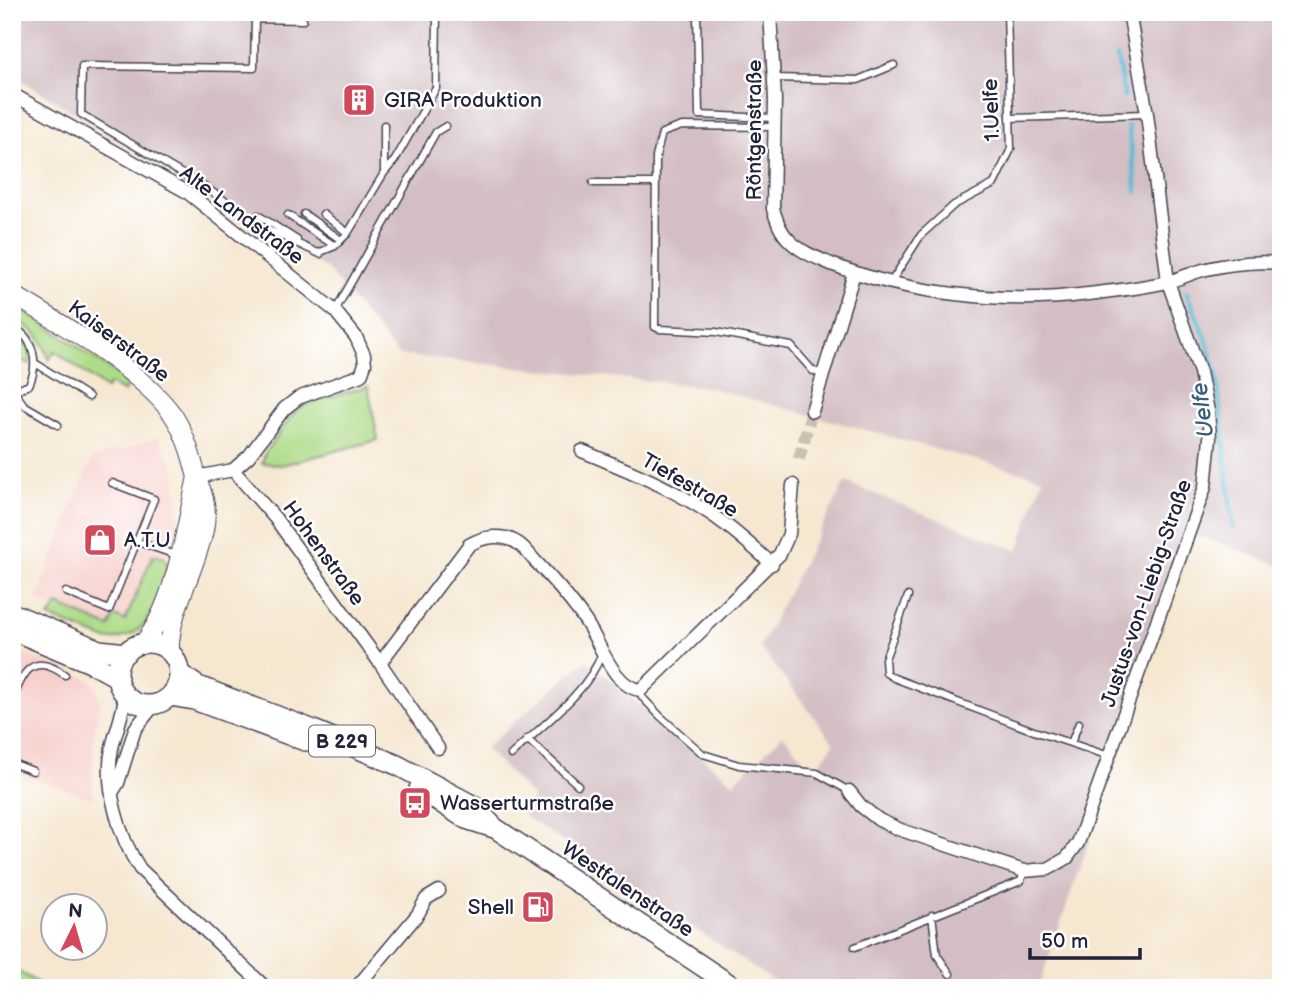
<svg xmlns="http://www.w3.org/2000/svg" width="1293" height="1000" font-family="'Balsamiq Sans',sans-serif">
<rect width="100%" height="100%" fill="#fff"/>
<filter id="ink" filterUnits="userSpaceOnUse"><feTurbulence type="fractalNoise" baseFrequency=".0143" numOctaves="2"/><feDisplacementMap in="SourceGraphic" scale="14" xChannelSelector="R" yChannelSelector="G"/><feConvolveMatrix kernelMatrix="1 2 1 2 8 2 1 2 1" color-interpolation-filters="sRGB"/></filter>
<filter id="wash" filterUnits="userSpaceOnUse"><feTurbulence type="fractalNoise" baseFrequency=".00686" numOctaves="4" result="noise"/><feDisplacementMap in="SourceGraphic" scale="28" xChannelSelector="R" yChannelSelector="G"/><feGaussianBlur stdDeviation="1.57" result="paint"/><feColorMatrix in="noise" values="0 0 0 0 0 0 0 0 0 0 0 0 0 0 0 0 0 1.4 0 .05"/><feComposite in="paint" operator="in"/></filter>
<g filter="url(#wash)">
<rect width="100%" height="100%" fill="#f5e7d0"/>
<!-- built -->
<path fill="#f7d0cc" d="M 158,437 L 174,468 L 178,502 L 174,538 L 152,605 L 113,632 L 36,600 L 92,458 L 123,450 Z
M 23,655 L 73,672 L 88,679 L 97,688 L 100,704 L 93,739 L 93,799 L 12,771 L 12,692 Z"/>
<!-- industrial -->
<path fill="#d2bec3" d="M 12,12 L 1281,12 L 1281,566 L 1195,534 L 1038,988 L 784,988 L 523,815 L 533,797 L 485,748 L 586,660 L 733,783 L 783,735 L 814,772 L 834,743 L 760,647 L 845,482 L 1018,551 L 1043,478 L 707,387 L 398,355 L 328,270 L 12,74 Z"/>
<!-- green -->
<path fill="#addb88" stroke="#687e62" stroke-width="2" d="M 12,302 L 128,381 L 124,392 L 110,384 L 106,389 L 55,351 L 49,360 C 42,337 35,329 12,318 Z
M 14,335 L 31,349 L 30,364 L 12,357 Z
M 368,386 L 378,440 L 282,465 L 262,463 L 265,453 L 295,412 L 309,403 Z
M 153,555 L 164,558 L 168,566 C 156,601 153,639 107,640 L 49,617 L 58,605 L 109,627 L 115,616 L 125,621 Z
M 12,968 L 47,988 L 12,988 Z"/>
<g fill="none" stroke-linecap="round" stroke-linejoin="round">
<!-- stream -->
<path stroke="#53bad1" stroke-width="4.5" d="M 1117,57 L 1124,96
M 1128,126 L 1137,192
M 1186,292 L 1206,338 L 1217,377 L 1233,528"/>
</g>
</g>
<g filter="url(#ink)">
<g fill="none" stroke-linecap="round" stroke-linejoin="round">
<!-- street-tunnel -->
<path stroke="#cbc0b2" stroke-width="12" stroke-dasharray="12 6" stroke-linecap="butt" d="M 799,459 L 812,411"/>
<defs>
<path id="lane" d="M 697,12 L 699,115 L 774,118
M 303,20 L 255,19 L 254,68 L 82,66 L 81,114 L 208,189 L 262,227 L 320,254
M 774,78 L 858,80 L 894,65
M 1010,118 L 1147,114
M 774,127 L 682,126 L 662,133 L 656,157 L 655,327 L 660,329 L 716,332 L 791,346 L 813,371 L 824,374
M 384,173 L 395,160 L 436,88 L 437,12
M 593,183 L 655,183
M 304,214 L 341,240
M 323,214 L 348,233 L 384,173 L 384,125
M 258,215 L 297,240
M 288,215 L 335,246 L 348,233
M 318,253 L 335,246
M 891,282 L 921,235 L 954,205 L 994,184 L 1011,149 L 1007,12
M 335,311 L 436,132 L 446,126
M 12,327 C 35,337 39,364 29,385 L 12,392
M 35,363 L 89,397
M 14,391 L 24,405 L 58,425
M 138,542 L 179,556
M 66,592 L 109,610 L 154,499 L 112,483
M 908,596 L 885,659 L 886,673 L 894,678 L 1034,731 L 1109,756
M 641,690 L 642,697 L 660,716 L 703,754 L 739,765 L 817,773 L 849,791
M 12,702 C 22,673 32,651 65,675
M 527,739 L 578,785
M 1071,743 L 1079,723
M 511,755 C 541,726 588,693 602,653
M 12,763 L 33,771
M 932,915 L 937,955 L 950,974
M 855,947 L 1021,881 L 1024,871"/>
<path id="street" d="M 770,12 L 775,99 L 773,209 C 777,221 780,232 790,241 C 801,252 817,258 831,264 C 907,294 1007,305 1088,294 C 1114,291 1141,288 1167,282 C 1180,279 1193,272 1207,269 C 1232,263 1256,261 1281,263
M 12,94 L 187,192 L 335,311 L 356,337 L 364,355 L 365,364 L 361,375 L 298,398 L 284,409 L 249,456 L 233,470 L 197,477
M 812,411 L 854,273
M 582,451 C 632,472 683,492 726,525 C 742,537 757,551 772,564
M 233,470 L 275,518 L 380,663 L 438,748
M 380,663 L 469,545 C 484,536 503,533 519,544 C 526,549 532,558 538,564 C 555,582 572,601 586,622 C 600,643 614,688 641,690 L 780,554 L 789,534 L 793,485
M 125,694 C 124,713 116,730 112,748 C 104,786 119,837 140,869 L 266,988
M 113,791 L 118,783 L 135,729 L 154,705
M 849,791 L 861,806 L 879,820 L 901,830 L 1024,871 L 1048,869 L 1067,858 L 1078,843 L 1205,487 L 1210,438 L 1208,411 L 1200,372 L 1168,282 L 1147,114 L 1129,12
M 356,988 L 418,914 L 426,899 L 439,891"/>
<path id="secondary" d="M 12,294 C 59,322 142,371 173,415 C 185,433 191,453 196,474 C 203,497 209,504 204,530 C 196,570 168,613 170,652
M 142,645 C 176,605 185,528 197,477"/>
<path id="primary" d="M 12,613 L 99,650 L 126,653
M 12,630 L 93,664 L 118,678
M117 674a31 31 0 1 1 62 0a31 31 0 1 1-62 0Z
M 179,673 L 198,686 L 311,729 L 397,765 L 474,806 L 495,828 L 735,988
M 170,696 L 194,700 L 305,741
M 419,789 L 466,819 L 494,828"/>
</defs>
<!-- lane casing -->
<use href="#lane" stroke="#424051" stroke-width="9"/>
<!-- street casing -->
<use href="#street" stroke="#424051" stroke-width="15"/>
<!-- secondary casing -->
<use href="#secondary" stroke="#424051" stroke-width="20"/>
<!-- primary casing -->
<use href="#primary" stroke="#424051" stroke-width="22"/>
<!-- lane -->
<use href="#lane" stroke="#fff" stroke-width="6"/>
<!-- street -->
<use href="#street" stroke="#fff" stroke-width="12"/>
<!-- secondary -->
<use href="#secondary" stroke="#fff" stroke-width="18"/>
<!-- primary -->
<use href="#primary" stroke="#fff" stroke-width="19"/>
</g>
</g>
<!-- icons -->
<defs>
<symbol id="building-square" viewBox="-11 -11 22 22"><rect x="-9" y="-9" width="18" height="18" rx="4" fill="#d1495b" stroke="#fff"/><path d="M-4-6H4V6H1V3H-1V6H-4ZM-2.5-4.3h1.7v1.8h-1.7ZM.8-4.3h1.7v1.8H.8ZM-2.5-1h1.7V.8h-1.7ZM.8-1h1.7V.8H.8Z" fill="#fff"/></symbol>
<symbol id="shop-square" viewBox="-11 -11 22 22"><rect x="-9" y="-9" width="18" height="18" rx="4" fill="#d1495b" stroke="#fff"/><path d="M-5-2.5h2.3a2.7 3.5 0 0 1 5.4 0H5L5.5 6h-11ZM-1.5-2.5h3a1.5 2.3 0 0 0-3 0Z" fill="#fff"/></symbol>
<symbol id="bus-square" viewBox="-11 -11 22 22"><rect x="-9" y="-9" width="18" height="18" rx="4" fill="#d1495b" stroke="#fff"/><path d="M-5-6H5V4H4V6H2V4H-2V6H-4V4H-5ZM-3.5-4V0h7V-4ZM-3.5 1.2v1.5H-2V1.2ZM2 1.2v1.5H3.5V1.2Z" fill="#fff"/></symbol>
<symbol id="fuel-square" viewBox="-11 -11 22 22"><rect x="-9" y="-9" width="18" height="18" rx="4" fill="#d1495b" stroke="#fff"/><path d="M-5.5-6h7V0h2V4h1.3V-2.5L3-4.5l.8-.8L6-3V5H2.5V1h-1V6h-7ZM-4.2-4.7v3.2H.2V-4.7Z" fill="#fff"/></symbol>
</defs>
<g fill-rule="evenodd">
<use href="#building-square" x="340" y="81" width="38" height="38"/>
<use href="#shop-square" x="81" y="521" width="38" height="38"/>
<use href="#bus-square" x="396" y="784" width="38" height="38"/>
<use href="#fuel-square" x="519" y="888" width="38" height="38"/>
</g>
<g text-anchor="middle" stroke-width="5" stroke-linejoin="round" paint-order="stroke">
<!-- shield labels -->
<rect fill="#fff" stroke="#646476" stroke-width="2" x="309" y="725.5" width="66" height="31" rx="5"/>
<g font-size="19" font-weight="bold" fill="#22223b">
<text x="342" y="748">B 229</text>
</g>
<!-- poi labels -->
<g font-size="21" fill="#22223b" stroke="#fff" text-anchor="start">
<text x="384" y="107">GIRA Produktion</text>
<text x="124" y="547">A.T.U</text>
<text x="440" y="810">Wasserturmstraße</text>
<text x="514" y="914" text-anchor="end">Shell</text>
</g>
<!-- street labels -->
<g font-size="21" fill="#22223b" stroke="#fff">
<text transform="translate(991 110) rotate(-92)" y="7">1.Uelfe</text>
<text transform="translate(754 130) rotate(-90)" y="7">Röntgenstraße</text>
<text transform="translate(242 215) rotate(37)" y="7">Alte Landstraße</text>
<text transform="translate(119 341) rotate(37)" y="7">Kaiserstraße</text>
<text transform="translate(690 485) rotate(30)" y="7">Tiefestraße</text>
<text transform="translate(324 553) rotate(54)" y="7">Hohenstraße</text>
<text transform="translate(1146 593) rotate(-71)" y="7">Justus-von-Liebig-Straße</text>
<text transform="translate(628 889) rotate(34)" y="7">Westfalenstraße</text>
</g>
<!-- water labels -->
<g font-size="23" font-style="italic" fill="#365f77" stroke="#fff">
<text transform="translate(1202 410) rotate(-97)" y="8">Uelfe</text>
</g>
</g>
<!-- margin -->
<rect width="1293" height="1000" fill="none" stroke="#fff" stroke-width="42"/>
<!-- north arrow -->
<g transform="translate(74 927) rotate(5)"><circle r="33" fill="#ffffff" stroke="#a7a7b1" stroke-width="2"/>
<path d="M0-5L12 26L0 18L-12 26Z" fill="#d1495b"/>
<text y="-10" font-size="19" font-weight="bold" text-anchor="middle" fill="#22223b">N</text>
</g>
<!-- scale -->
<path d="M1030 948v10h110v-10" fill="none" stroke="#22223b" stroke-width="3.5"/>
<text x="1041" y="948" font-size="21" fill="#22223b" stroke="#ffffff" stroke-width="5" paint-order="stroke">50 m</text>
</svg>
